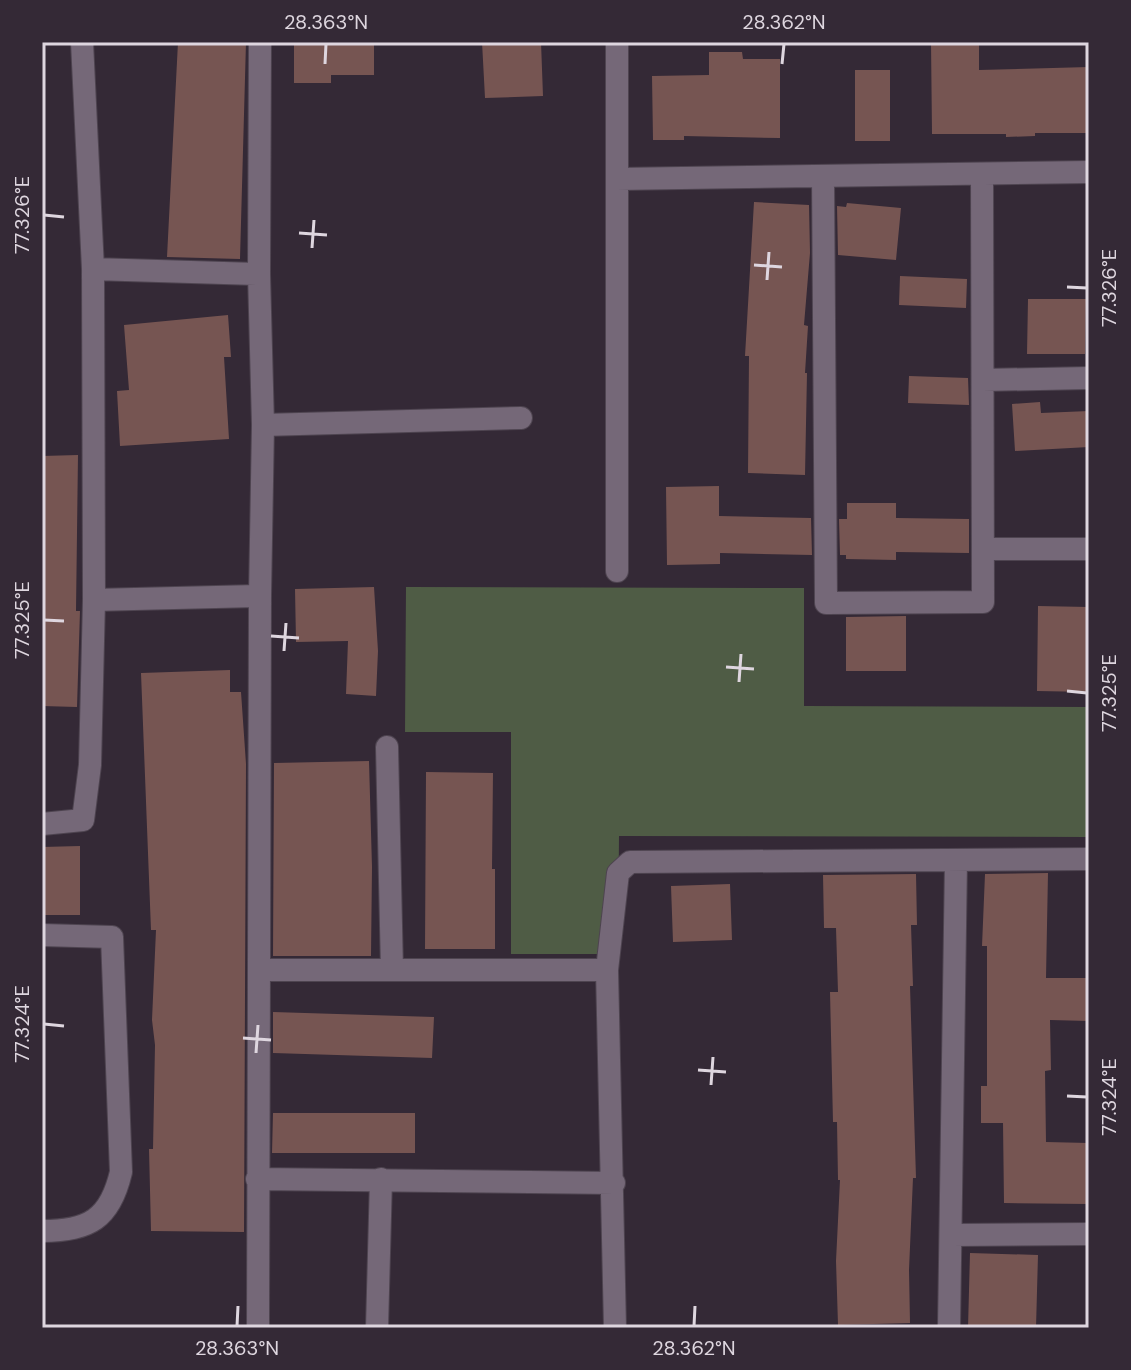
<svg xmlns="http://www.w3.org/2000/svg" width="1131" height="1370" font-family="'DM Sans',sans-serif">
<rect width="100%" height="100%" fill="#342936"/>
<!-- green -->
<path fill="#4f5c45" d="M 406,587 L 804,588 L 804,706 L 1089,707 L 1089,837 L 619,836 L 618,954 L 511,954 L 511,732 L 405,732 Z"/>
<!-- building -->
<path fill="#765552" d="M 178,42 L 246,42 L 240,259 L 167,257 Z
M 294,42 L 374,45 L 374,75 L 331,75 L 331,83 L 294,83 Z
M 482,42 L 541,42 L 543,96 L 485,98 Z
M 931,42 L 979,42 L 979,70 L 1089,67 L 1089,133 L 1035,133 L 1035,136 L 1006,137 L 1006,134 L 932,134 Z
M 709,52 L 742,52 L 743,59 L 780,59 L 780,138 L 684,136 L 684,140 L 653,140 L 652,76 L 709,75 Z
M 855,70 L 890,70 L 890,141 L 855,141 Z
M 754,202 L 809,205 L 810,253 L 804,325 L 808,326 L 805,373 L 807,373 L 805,475 L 748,473 L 749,356 L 745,356 Z
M 847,203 L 901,208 L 896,260 L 838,255 L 837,206 L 846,207 Z
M 900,276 L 967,279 L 966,308 L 899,305 Z
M 1028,299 L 1086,299 L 1085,354 L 1027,354 Z
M 228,315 L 231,357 L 224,357 L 229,439 L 120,446 L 117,391 L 129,390 L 124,325 Z
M 909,376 L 968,378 L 969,405 L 908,403 Z
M 1040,402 L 1041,413 L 1089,411 L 1089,447 L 1015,451 L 1012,404 Z
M 78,455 L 76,611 L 80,611 L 77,707 L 42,706 L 42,456 Z
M 719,486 L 719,516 L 811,518 L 812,555 L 720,553 L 720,564 L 667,565 L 666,487 Z
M 847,503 L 896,503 L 896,518 L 969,519 L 969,553 L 896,552 L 896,560 L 846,559 L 846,555 L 840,555 L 839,519 L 847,519 Z
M 374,587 L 378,651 L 376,696 L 346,694 L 348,641 L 296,642 L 295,589 Z
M 1038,606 L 1089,607 L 1089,692 L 1037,691 Z
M 906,616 L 906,671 L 846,671 L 846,617 Z
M 230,670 L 230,692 L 241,692 L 246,764 L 244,1232 L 151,1231 L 149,1149 L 153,1149 L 155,1045 L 152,1020 L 156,930 L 151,930 L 141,673 Z
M 369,761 L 372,867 L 371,956 L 273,956 L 274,763 Z
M 426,772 L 493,773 L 492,869 L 495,869 L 495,949 L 425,949 Z
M 80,846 L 80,915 L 42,915 L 42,847 Z
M 1048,873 L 1046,978 L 1089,978 L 1089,1021 L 1050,1020 L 1051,1070 L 1045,1071 L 1046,1142 L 1089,1143 L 1089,1204 L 1004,1203 L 1003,1123 L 981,1123 L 981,1086 L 987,1086 L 987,946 L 982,946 L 985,874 Z
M 916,874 L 917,925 L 911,925 L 913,986 L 910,986 L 916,1178 L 913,1178 L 909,1270 L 910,1323 L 838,1325 L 836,1261 L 840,1180 L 838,1180 L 837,1122 L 833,1122 L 830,992 L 838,992 L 836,928 L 824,928 L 823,875 Z
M 730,884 L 732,940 L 673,942 L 671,886 Z
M 273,1012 L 434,1017 L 432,1058 L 273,1053 Z
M 273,1113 L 415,1113 L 415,1153 L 272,1153 Z
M 970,1253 L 1038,1255 L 1036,1328 L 968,1328 Z"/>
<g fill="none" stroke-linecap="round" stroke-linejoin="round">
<defs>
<path id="minor" d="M 82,42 L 93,269
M 617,42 L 617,571
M 823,176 L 826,603 L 983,602 L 982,174
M 617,179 L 1089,172
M 983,380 L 1089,378
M 263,425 L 521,418
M 983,549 L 1089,549
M 94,600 L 260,596
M 387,747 L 392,970
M 42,824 L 83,820 L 90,765 L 94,600 L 93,269 L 259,274
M 42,935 L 112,937 L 121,1172 C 110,1219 89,1231 42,1231
M 260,970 L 607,970
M 257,1179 L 614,1183
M 951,1235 L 1089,1234
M 258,1328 L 260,596 L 263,425 L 259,274 L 260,42
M 377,1328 L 381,1179
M 615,1328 L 607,970 L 618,873 L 630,862 L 1089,859
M 949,1328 L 956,860"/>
</defs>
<!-- minor casing -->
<use href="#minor" stroke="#4e4450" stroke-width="24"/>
<!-- minor -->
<use href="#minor" stroke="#756878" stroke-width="22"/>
</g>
<!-- ticks -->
<path fill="none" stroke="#ded6df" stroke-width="3" d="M 325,64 L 326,44M 782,64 L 784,44M 44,215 L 64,217M 299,233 L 327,235M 312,248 L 314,220M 754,265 L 782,267M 767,280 L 769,252M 1067,287 L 1087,288M 44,620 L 64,621M 271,636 L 299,638M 284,651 L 286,623M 726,667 L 754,669M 739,682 L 741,654M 1067,691 L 1087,693M 44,1024 L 64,1026M 243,1038 L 271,1040M 256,1053 L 258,1025M 698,1070 L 726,1072M 711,1085 L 713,1057M 1067,1096 L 1087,1097M 237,1326 L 238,1306M 694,1326 L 695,1306"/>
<!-- border -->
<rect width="1131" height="1370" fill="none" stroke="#342936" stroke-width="88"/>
<rect x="44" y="44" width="1043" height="1282" fill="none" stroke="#ded6df" stroke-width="3"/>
<g font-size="20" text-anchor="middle" fill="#ded6df">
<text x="326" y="29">28.363°N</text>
<text x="784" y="29">28.362°N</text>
<text transform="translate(22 215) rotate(-90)" y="7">77.326°E</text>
<text transform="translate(1109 288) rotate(-90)" y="7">77.326°E</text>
<text transform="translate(22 620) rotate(-90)" y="7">77.325°E</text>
<text transform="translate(1109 693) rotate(-90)" y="7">77.325°E</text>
<text transform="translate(22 1024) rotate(-90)" y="7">77.324°E</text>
<text transform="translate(1109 1097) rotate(-90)" y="7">77.324°E</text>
<text x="237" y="1355">28.363°N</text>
<text x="694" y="1355">28.362°N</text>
</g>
</svg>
